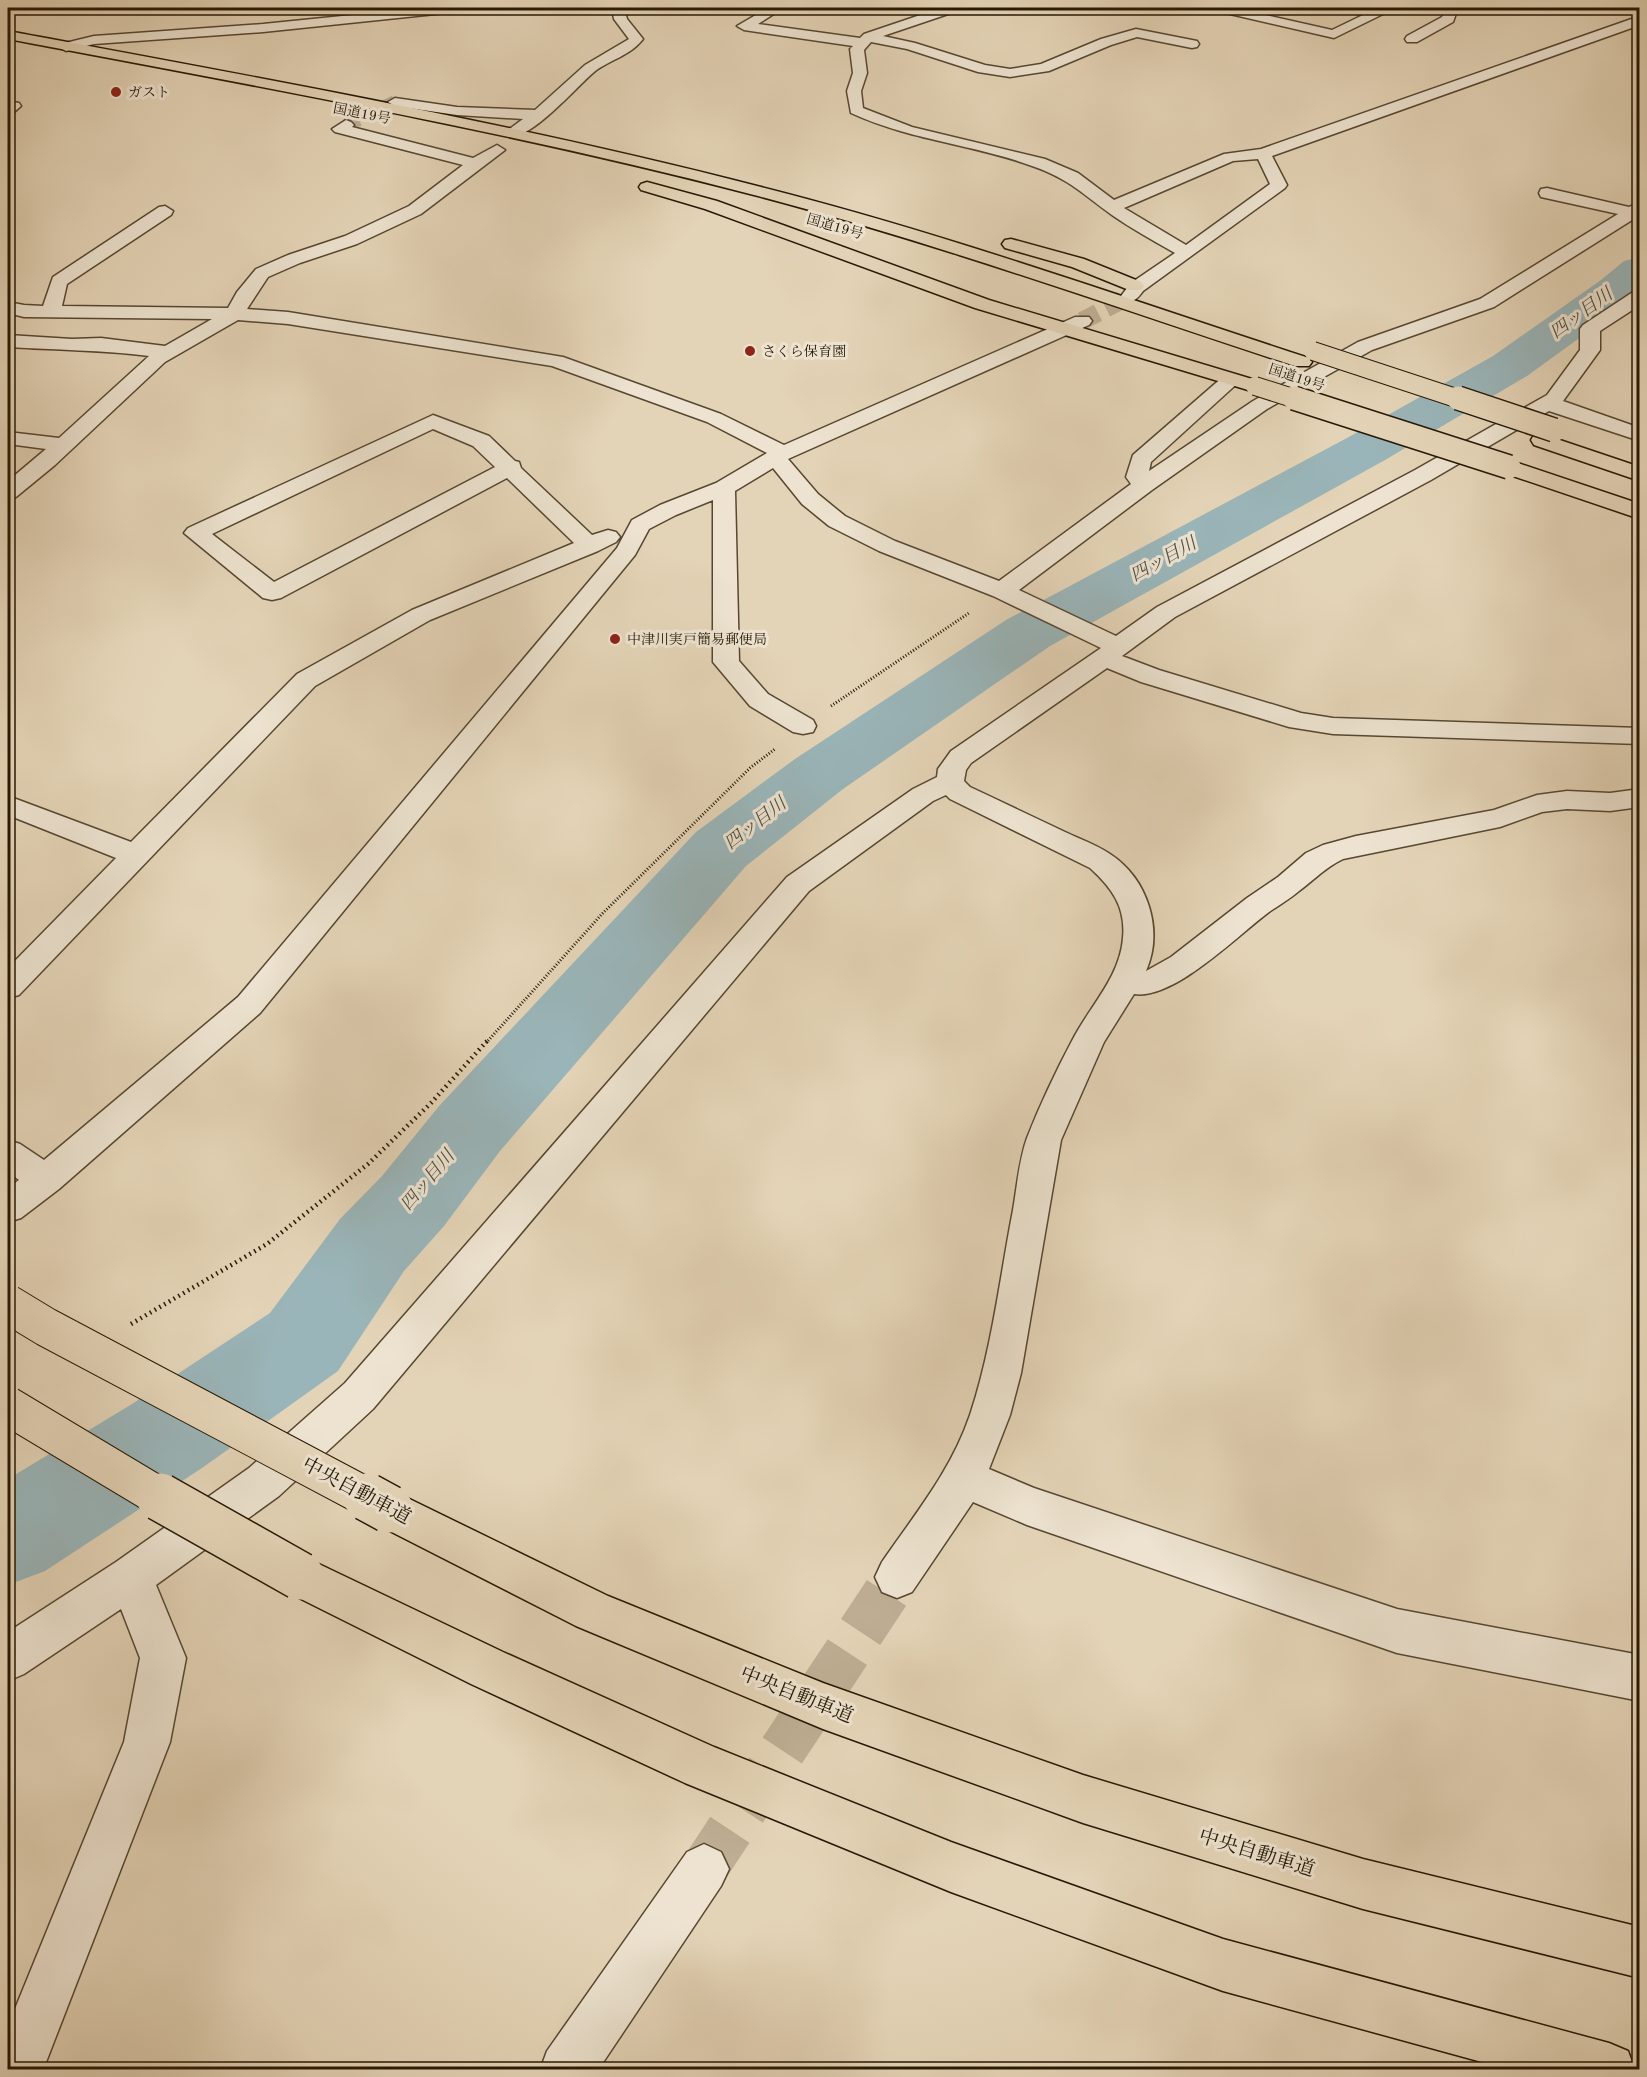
<svg xmlns="http://www.w3.org/2000/svg" width="1647" height="2077" font-family="'Old Standard TT','Noto Serif JP',serif">
<rect width="100%" height="100%" fill="#e4d4b7"/>
<filter id="stains"><feTurbulence type="fractalNoise" baseFrequency=".00333" numOctaves="4"/><feColorMatrix values="0 0 0 0 .2 0 0 0 0 .09 0 0 0 0 .02 0 0 0 .5 -.17"/></filter>
<radialGradient id="worn" r=".72"><stop offset=".6" stop-color="#630" stop-opacity="0"/><stop offset="1" stop-color="#630" stop-opacity=".3"/></radialGradient>
<g fill="none" stroke-linecap="round" stroke-linejoin="round">
<!-- river -->
<path fill="#9ab5b9" fill-rule="evenodd" d="M 1640,257 L 1640,294 L 1527,376 L 1385,460 L 1050,646 L 843,789 L 746,866 L 500,1151 L 444,1226 L 404,1271 L 338,1371 L 202,1468 L 45,1571 L 8,1585 L 8,1479 L 132,1404 L 270,1313 L 340,1219 L 382,1176 L 440,1105 L 696,832 L 795,759 L 1006,620 L 1347,438 L 1493,356 L 1601,280 L 1624,261 Z"/>
<!-- minor-tunnel-far2 -->
<path stroke="#beae93" stroke-width="14" stroke-dasharray="14 8" stroke-linecap="butt" d="M 346,125 L 395,102"/>
<!-- minor-tunnel-far1 -->
<path stroke="#beae93" stroke-width="18" stroke-dasharray="18 9" stroke-linecap="butt" d="M 1082,321 L 1130,296"/>
<!-- minor-tunnel -->
<path stroke="#beae93" stroke-width="47" stroke-dasharray="47 24" stroke-linecap="butt" d="M 704,1869 L 897,1577"/>
<defs>
<path id="minor" d="M 422,8 L 461,8 L 455,12 L 263,32 L 94,44 L 66,51 L 59,47 L 61,44 L 94,36 L 263,24 Z
M 612,8 L 624,8 L 627,19 L 643,39 C 630,56 609,60 594,72 C 576,87 530,142 507,136 L 504,133 L 523,119 L 457,115 L 395,106 L 388,102 L 395,98 L 457,107 L 535,110 L 585,65 L 629,39 L 614,19 Z
M 768,8 L 783,8 L 758,24 L 860,38 L 864,34 L 941,8 L 958,8 L 957,11 L 883,36 L 915,43 L 985,65 L 1010,69 L 1041,64 L 1101,39 L 1136,29 L 1197,41 L 1199,44 L 1197,47 L 1192,48 L 1137,37 L 1111,45 L 1049,71 L 1010,77 L 978,72 L 907,49 L 871,42 L 864,50 L 867,73 L 861,91 L 863,108 L 912,127 L 1045,159 L 1078,173 L 1114,200 L 1224,154 L 1261,149 L 1640,16 L 1640,25 L 1272,156 L 1287,185 L 1285,188 L 1143,291 C 1137,299 1134,303 1123,300 L 1121,296 L 1131,283 L 1175,253 C 1154,241 1132,229 1112,215 C 1084,195 1069,179 1035,167 C 974,144 912,141 851,113 L 847,91 L 853,73 L 850,49 L 853,46 L 744,30 L 737,26 ZM 1258,159 L 1270,184 L 1186,245 L 1124,208 L 1233,161 Z
M 1216,8 L 1235,8 L 1332,30 L 1363,15 L 1343,11 L 1342,8 L 1364,8 L 1381,11 L 1383,14 L 1334,38 L 1217,11 Z
M 1446,8 L 1458,8 L 1453,22 L 1417,42 L 1407,42 L 1405,39 L 1407,36 L 1442,17 Z
M 8,101 L 19,103 L 21,106 L 13,113 L 8,114 Z
M 346,120 L 351,122 L 354,125 L 352,127 L 473,158 L 497,145 L 505,150 L 421,214 L 357,244 L 300,263 L 268,277 L 247,309 L 288,312 L 563,357 L 721,414 L 784,445 L 1075,317 L 1089,317 L 1092,321 L 1089,325 L 788,459 L 818,494 L 845,516 L 895,541 L 999,581 L 1131,484 L 1126,477 L 1133,455 L 1224,376 L 1238,376 L 1241,380 L 1151,462 L 1149,471 L 1253,401 L 1358,342 L 1480,299 L 1618,214 L 1541,197 L 1539,193 L 1541,189 L 1547,188 L 1629,207 L 1640,202 L 1640,215 L 1494,307 L 1372,350 L 1267,409 L 1152,490 L 1019,590 L 1116,636 L 1157,607 L 1415,470 L 1547,395 L 1580,350 L 1580,329 L 1583,325 L 1633,292 L 1640,291 L 1640,305 L 1600,331 L 1600,350 L 1563,401 L 1640,428 L 1640,441 L 1549,411 L 1431,480 L 1175,617 L 1122,656 L 1159,670 L 1301,713 L 1333,718 L 1640,728 L 1640,744 L 1333,734 L 1289,727 L 1141,682 L 1107,668 L 971,763 L 966,770 L 964,781 L 970,787 C 1002,802 1033,817 1065,832 C 1080,839 1097,845 1110,854 C 1148,879 1164,930 1146,971 L 1171,957 L 1247,898 L 1278,877 L 1306,853 L 1323,845 L 1356,836 L 1494,810 L 1537,795 L 1567,791 L 1610,793 L 1640,789 L 1640,807 L 1610,811 L 1567,809 L 1542,812 L 1500,827 L 1343,859 C 1326,867 1315,879 1299,891 C 1290,899 1279,905 1269,912 C 1237,936 1174,1000 1134,994 L 1104,1042 L 1061,1140 L 1021,1373 L 1010,1415 L 989,1469 L 1034,1488 L 1397,1609 L 1640,1655 L 1640,1701 L 1397,1653 L 1027,1525 L 973,1502 L 912,1592 L 897,1598 L 882,1592 L 875,1577 L 882,1562 C 915,1514 951,1471 970,1415 C 992,1349 1000,1277 1013,1210 C 1017,1187 1019,1160 1027,1138 C 1040,1105 1056,1071 1073,1039 C 1090,1006 1120,977 1123,938 C 1126,907 1112,888 1090,868 L 950,799 L 946,795 L 933,801 L 809,891 L 373,1409 L 279,1496 L 156,1585 L 186,1658 L 170,1742 L 43,2070 L 8,2070 L 8,2026 L 124,1742 L 140,1658 L 121,1609 L 24,1674 L 8,1681 L 8,1632 L 116,1562 L 249,1468 L 345,1383 L 787,877 L 913,789 L 937,777 L 938,769 L 951,751 L 1101,648 L 993,596 L 879,551 L 829,526 L 802,504 L 773,468 L 735,491 L 739,661 L 768,694 L 813,720 L 816,726 L 813,732 L 803,734 L 793,732 L 750,706 L 713,662 L 713,500 L 676,515 L 649,529 L 635,555 L 260,1013 L 59,1189 L 21,1218 L 8,1222 L 8,1188 L 19,1180 L 8,1172 L 8,1140 L 20,1144 L 44,1160 L 238,997 L 617,548 L 632,520 L 660,505 L 716,483 L 767,453 L 707,422 L 552,366 L 288,324 L 238,320 L 165,362 L 55,465 L 16,497 L 8,499 L 8,481 L 46,449 L 8,444 L 8,432 L 59,438 L 149,356 C 102,350 55,350 8,347 L 8,335 L 72,339 L 101,338 L 165,346 L 212,319 L 24,317 L 8,313 L 8,302 L 24,305 L 43,306 L 53,277 L 159,207 L 165,206 L 173,211 L 171,215 L 67,284 L 62,306 L 228,308 L 237,292 L 256,269 L 288,255 L 345,236 L 409,206 L 463,165 L 335,132 L 332,129 Z
M 433,415 L 489,436 L 515,461 L 519,462 L 521,468 L 592,535 L 608,530 L 616,532 L 620,537 L 616,542 L 598,551 L 430,620 L 315,686 L 19,995 L 8,998 L 8,968 L 116,858 L 8,815 L 8,796 L 131,842 L 297,674 L 412,610 L 574,543 L 507,478 L 281,598 L 272,600 L 263,598 L 184,533 L 188,528 ZM 433,429 L 473,446 L 495,467 L 274,582 L 212,534 Z
M 704,1844 L 721,1852 L 729,1869 L 721,1886 L 598,2070 L 540,2070 L 547,2051 L 687,1852 Z"/>
<path id="highway" d="M 8,31 C 260,78 513,123 761,187 C 947,234 1127,299 1309,358 L 1312,362 L 1309,366 L 1295,366 C 1115,307 937,243 754,195 C 508,131 257,86 8,39 Z
M 647,182 L 717,201 L 989,300 L 1262,382 L 1265,386 L 1262,390 L 1248,390 L 975,308 L 705,209 L 641,190 L 639,187 L 641,184 Z
M 1011,239 L 1084,259 L 1141,282 L 1144,286 L 1141,290 L 1129,290 L 1072,267 L 1005,248 L 1002,244 L 1005,240 Z
M 1542,434 L 1640,467 L 1640,481 L 1534,445 L 1531,440 L 1534,435 Z
M 1509,460 L 1640,504 L 1640,519 L 1501,472 L 1498,467 L 1501,462 Z
M 389,1489 L 608,1596 L 823,1683 L 1083,1775 L 1363,1859 L 1640,1927 L 1640,1978 L 1363,1909 L 1083,1823 L 823,1729 L 576,1626 L 374,1523 L 368,1509 L 374,1495 Z
M 300,1555 L 503,1652 L 714,1747 L 951,1842 L 1223,1939 L 1609,2043 L 1628,2051 L 1635,2070 L 1511,2070 L 1223,1991 L 951,1892 L 685,1783 L 471,1684 L 285,1591 L 278,1576 L 285,1561 Z"/>
</defs>
<!-- minor casing -->
<use href="#minor" stroke="#564731" stroke-width="3"/>
<!-- highway casing -->
<use href="#highway" stroke="#261804" stroke-width="3"/>
<!-- path-far1 -->
<path stroke="#261804" stroke-width="3" stroke-dasharray="1 2" stroke-linecap="butt" d="M 831,706 L 969,613
M 486,1043 L 602,914 L 750,768 L 775,749"/>
<!-- path -->
<path stroke="#261804" stroke-width="4.5" stroke-dasharray="1.5 4" stroke-linecap="butt" d="M 131,1324 L 267,1244 L 368,1164 L 431,1103 L 487,1041"/>
<!-- minor -->
<use href="#minor" fill="#ede3d0" fill-rule="evenodd"/>
<!-- highway -->
<use href="#highway" fill="#e4d4b7" fill-rule="evenodd"/>
<defs>
<path id="highway-bridge-far3" d="M 1313,351 L 1462,400
M 1255,386 L 1299,400"/>
<path id="highway-bridge-far2" d="M 1294,398 L 1509,467
M 1458,398 L 1554,430"/>
<path id="highway-bridge-far1" d="M 8,1304 L 46,1327 L 370,1499
M 8,1406 L 163,1499"/>
<path id="highway-bridge" d="M 160,1497 L 300,1576
M 367,1497 L 389,1509"/>
</defs>
<!-- highway-bridge-far3 casing -->
<use href="#highway-bridge-far3" stroke="#261804" stroke-width="20" stroke-linecap="butt"/>
<!-- highway-bridge-far2 casing -->
<use href="#highway-bridge-far2" stroke="#261804" stroke-width="26" stroke-linecap="butt"/>
<!-- highway-bridge-far1 casing -->
<use href="#highway-bridge-far1" stroke="#261804" stroke-width="40" stroke-linecap="butt"/>
<!-- highway-bridge casing -->
<use href="#highway-bridge" stroke="#261804" stroke-width="50" stroke-linecap="butt"/>
<!-- highway-bridge-far3 -->
<use href="#highway-bridge-far3" stroke="#e4d4b7" stroke-width="18"/>
<!-- highway-bridge-far2 -->
<use href="#highway-bridge-far2" stroke="#e4d4b7" stroke-width="23"/>
<!-- highway-bridge-far1 -->
<use href="#highway-bridge-far1" stroke="#e4d4b7" stroke-width="38"/>
<!-- highway-bridge -->
<use href="#highway-bridge" stroke="#e4d4b7" stroke-width="47"/>
</g>
<!-- markers -->
<g fill="#8f2418" stroke="#ede3d0" stroke-width="2">
<circle cx="116" cy="92" r="6"/>
<circle cx="750" cy="351" r="6"/>
<circle cx="615" cy="639" r="6"/>
</g>
<g text-anchor="middle" stroke-width="6" stroke-linejoin="round" paint-order="stroke">
<!-- far-poi labels -->
<g font-size="14" fill="#261804" stroke="#ede3d0" text-anchor="start">
<text x="128" y="97">ガスト</text>
<text x="762" y="356">さくら保育園</text>
<text x="627" y="644">中津川実戸簡易郵便局</text>
</g>
<!-- far-street labels -->
<g font-size="14" fill="#261804" stroke="#ede3d0">
<text transform="translate(362 113) rotate(11)" y="5">国道19号</text>
<text transform="translate(835 226) rotate(16)" y="5">国道19号</text>
<text transform="translate(1297 377) rotate(18)" y="5">国道19号</text>
</g>
<!-- water labels -->
<g font-size="18" font-style="italic" fill="#4f4f43" stroke="#ede3d0">
<text transform="translate(1581 313) rotate(-36)" y="6">四ッ目川</text>
<text transform="translate(1163 559) rotate(-29)" y="6">四ッ目川</text>
<text transform="translate(755 823) rotate(-38)" y="6">四ッ目川</text>
<text transform="translate(427 1180) rotate(-50)" y="6">四ッ目川</text>
</g>
<!-- near-street labels -->
<g font-size="20" fill="#261804" stroke="#ede3d0">
<text transform="translate(357 1490) rotate(28)" y="7">中央自動車道</text>
<text transform="translate(797 1694) rotate(22)" y="7">中央自動車道</text>
<text transform="translate(1257 1852) rotate(17)" y="7">中央自動車道</text>
</g>
</g>
<!-- margin -->
<rect width="1647" height="2077" fill="none" stroke="#e4d4b7" stroke-width="30"/>
<rect x="9" y="9" width="1629" height="2059" fill="none" stroke="#261804" stroke-width="3"/>
<rect x="15" y="15" width="1617" height="2047" fill="none" stroke="#261804" stroke-width="1.5"/>
<rect width="100%" height="100%" filter="url(#stains)"/>
<rect width="100%" height="100%" fill="url(#worn)"/>
</svg>
